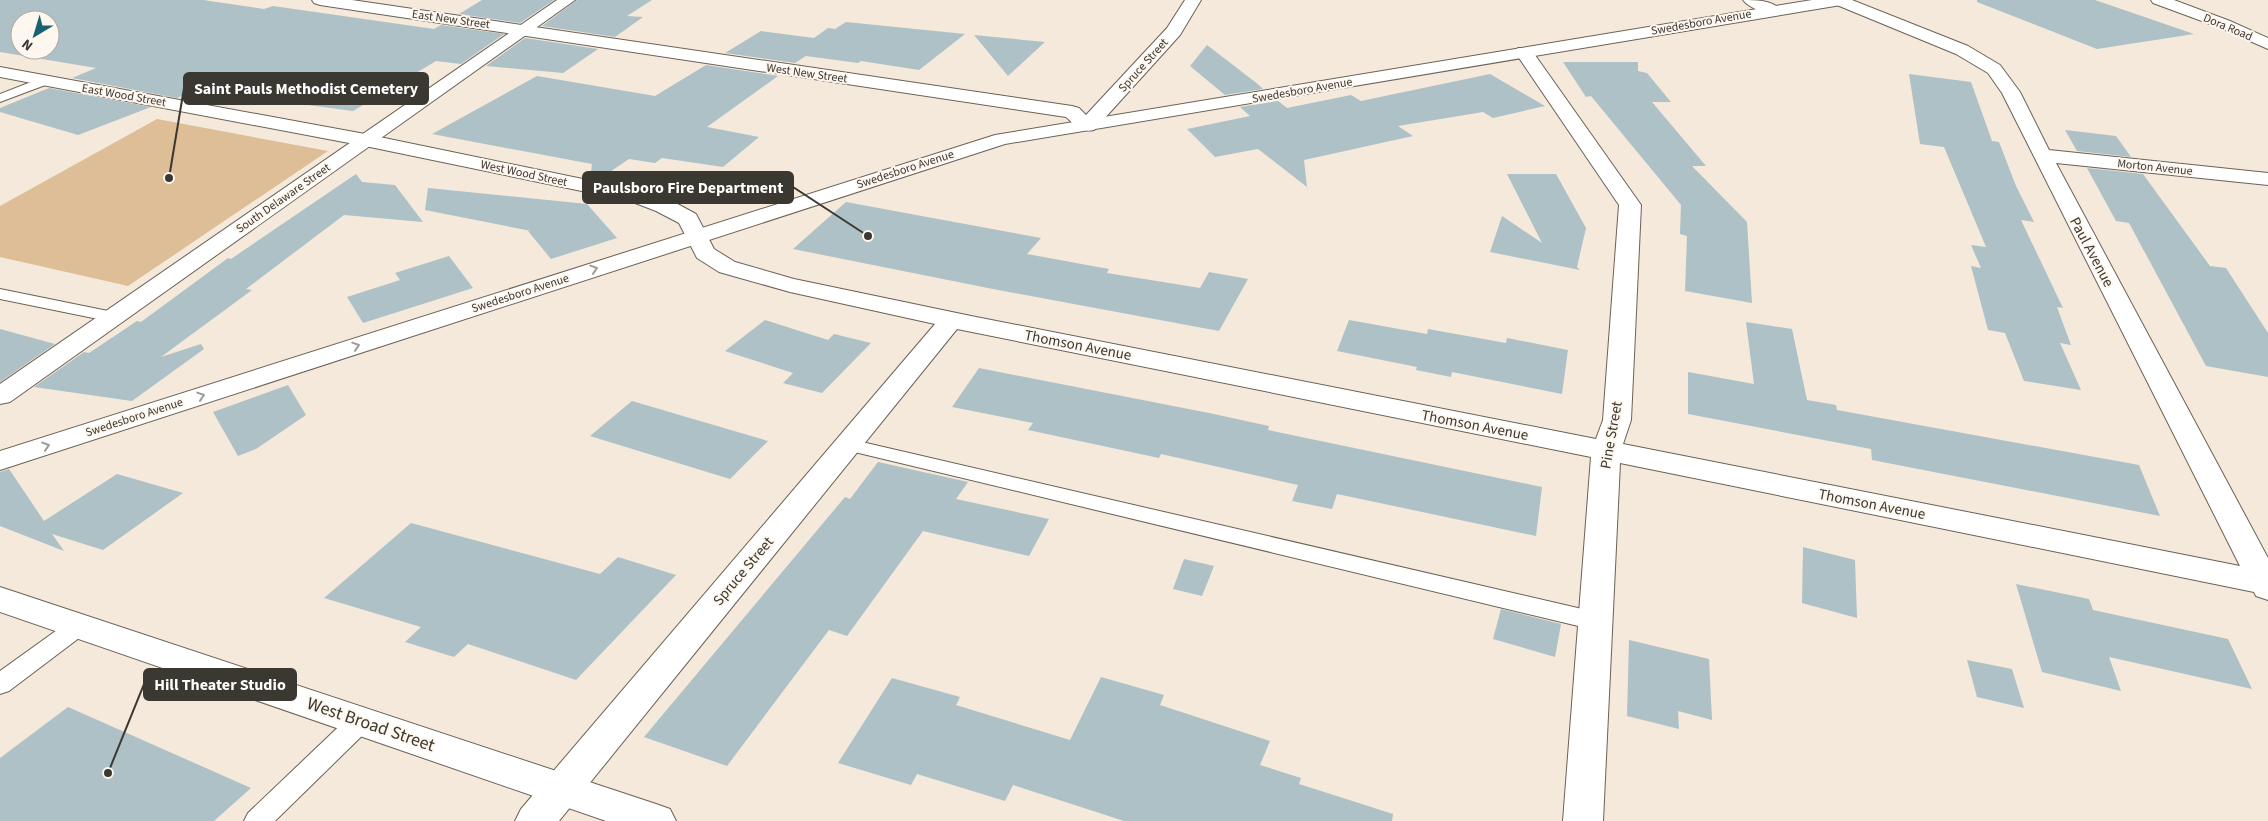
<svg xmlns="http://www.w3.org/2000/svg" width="2268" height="821" font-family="'Source Sans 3',sans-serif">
<rect width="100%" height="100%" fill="#f4e9db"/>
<!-- green -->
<path fill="#ddbe97" d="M 157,119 L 328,151 L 128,286 L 0,257 L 0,206 Z"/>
<!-- building -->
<path fill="#aec1c6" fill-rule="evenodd" d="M 0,0 L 203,0 L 264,9 L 273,6 L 434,29 L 441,25 L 504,34 L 461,64 L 436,61 L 353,111 L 195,90 L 177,98 L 72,78 L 96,68 L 0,52 ZM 20,20 L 50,20 L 50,50 L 20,50 Z
M 482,0 L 554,0 L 520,23 L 459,14 Z
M 577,0 L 652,0 L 627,16 L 643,17 L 615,37 L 542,26 Z
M 1977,0 L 2095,0 L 2194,34 L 2097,49 L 1977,2 Z
M 846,22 L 965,34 L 919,70 L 861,61 L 858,63 L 806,56 L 795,63 L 725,53 L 761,31 L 814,38 L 828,28 L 835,29 Z
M 974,35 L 1045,42 L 1008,76 Z
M 525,38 L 598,49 L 563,73 L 486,66 Z
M 1207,45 L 1259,85 L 1263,89 L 1225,95 L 1190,66 Z
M 1563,62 L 1638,62 L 1638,71 L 1647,73 L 1671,102 L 1652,102 L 1706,166 L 1692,166 L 1747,222 L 1752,303 L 1685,291 L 1687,236 L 1680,234 L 1681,205 L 1591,96 L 1586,97 Z
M 706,65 L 778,76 L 707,127 L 759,137 L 723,167 L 662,158 L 655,163 L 629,159 L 598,180 L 590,179 L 592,164 L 432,134 L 537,76 L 655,96 Z
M 1490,74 L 1545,106 L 1493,118 L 1483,112 L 1398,126 L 1413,136 L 1304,160 L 1307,187 L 1258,149 L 1215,157 L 1187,129 L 1250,116 L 1240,107 L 1278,101 L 1287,108 L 1351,95 L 1361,101 Z
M 1909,74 L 1971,82 L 1992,141 L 1999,142 L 2016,186 L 2034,222 L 2021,220 L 2063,308 L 2057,307 L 2071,345 L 2060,343 L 2081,390 L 2024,381 L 2005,333 L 1988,330 L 1971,266 L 1981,268 L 1971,245 L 1986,247 L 1944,147 L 1920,144 Z
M 49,88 L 151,107 L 78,135 L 0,112 L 0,108 Z
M 2065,130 L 2116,136 L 2131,157 L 2077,151 Z
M 2087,168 L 2143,174 L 2210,266 L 2226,268 L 2268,333 L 2268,377 L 2206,366 L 2129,223 L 2116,221 Z
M 356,174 L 362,182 L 395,185 L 423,222 L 344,215 L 246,289 L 252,290 L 161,357 L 201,344 L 204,349 L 132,401 L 34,387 L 84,352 L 89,353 L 137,321 L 141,322 L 228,258 L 231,259 Z
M 1507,174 L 1556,174 L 1586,228 L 1577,267 L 1580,270 L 1490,252 L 1502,216 L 1542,243 Z
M 428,188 L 587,204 L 617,238 L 551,259 L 528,231 L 531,231 L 425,210 Z
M 846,202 L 1041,238 L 1027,254 L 1109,269 L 1107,273 L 1200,288 L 1209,272 L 1248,279 L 1219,331 L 998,290 L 793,249 Z
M 449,256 L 473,288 L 363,323 L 347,297 L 400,280 L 395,273 Z
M 765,320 L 828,340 L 834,334 L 871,343 L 822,393 L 783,383 L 793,373 L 725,351 Z
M 1349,320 L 1427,334 L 1428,329 L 1506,343 L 1507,338 L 1568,350 L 1562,394 L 1452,372 L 1451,377 L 1416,370 L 1417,367 L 1337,351 Z
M 1746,322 L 1792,329 L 1807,400 L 1836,405 L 1837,410 L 2139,465 L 2160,516 L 1872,460 L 1871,449 L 1688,414 L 1688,372 L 1754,384 Z
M 0,329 L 55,344 L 0,382 Z
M 979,368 L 1209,413 L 1269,426 L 1268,430 L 1542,487 L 1536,536 L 1337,494 L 1332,509 L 1292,501 L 1298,485 L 1161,454 L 1159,458 L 1028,430 L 1033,423 L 952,407 Z
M 288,385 L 306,415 L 256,449 L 238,456 L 213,412 Z
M 632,401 L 768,441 L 730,479 L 590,436 Z
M 878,462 L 968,482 L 956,499 L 1049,519 L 1029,556 L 923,531 L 847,636 L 829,630 L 727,766 L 644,737 L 845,497 L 850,499 Z
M 9,469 L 44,521 L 117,474 L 183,493 L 103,550 L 52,534 L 64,551 L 0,526 L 0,472 Z
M 411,523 L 600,574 L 618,557 L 676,575 L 576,680 L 468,644 L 454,657 L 405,642 L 421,627 L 324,598 Z
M 1803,547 L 1855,560 L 1857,618 L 1802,603 Z
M 1184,559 L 1214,566 L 1202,596 L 1173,589 Z
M 2016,584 L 2089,599 L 2093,610 L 2228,639 L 2252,689 L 2109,657 L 2121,691 L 2042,672 Z
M 1501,609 L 1561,624 L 1555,657 L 1493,639 Z
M 1629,640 L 1709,659 L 1712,720 L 1678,711 L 1679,729 L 1627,716 Z
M 1967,660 L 2012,669 L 2024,708 L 1977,697 Z
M 1101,677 L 1164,695 L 1160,705 L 1270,741 L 1260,765 L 1301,778 L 1299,784 L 1393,814 L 1392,821 L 1124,821 L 1013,785 L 1005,801 L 917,774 L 911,785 L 838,763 L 892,678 L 960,697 L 956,705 L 1070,740 Z
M 68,707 L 251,788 L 214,821 L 0,821 L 0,758 Z"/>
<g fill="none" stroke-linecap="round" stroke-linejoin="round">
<defs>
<path id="service" d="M 44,77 L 48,78 L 50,81 L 48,84 L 0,102 L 0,94 Z
M 0,289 L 113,312 L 119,313 L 121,317 L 119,321 L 113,322 L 0,299 Z
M 849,439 L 1595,612 L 1603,615 L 1606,621 L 1603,627 L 1595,630 L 842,449 L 839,445 L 842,441 Z
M 79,617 L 87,620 L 90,626 L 87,632 L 9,691 L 0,694 L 0,671 L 71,620 Z
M 361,711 L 370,714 L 373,721 L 370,728 L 275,821 L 244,821 L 248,813 L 352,714 Z"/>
<path id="minor" d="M 312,0 L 352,0 L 1072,106 L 1079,108 L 1086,115 L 1167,28 L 1185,0 L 1201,0 L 1180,35 L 1094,130 C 1081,133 1075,125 1066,117 L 320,5 L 314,3 Z
M 1743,0 C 1756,0 1772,0 1781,10 L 1779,13 C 1768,16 1749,8 1743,0 Z
M 1830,0 L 1852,0 L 1968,46 L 2000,65 L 2020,92 L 2049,150 L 2268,173 L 2268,185 L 2056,163 L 2268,558 L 2268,600 L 2256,596 L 2254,592 L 1620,463 L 1603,821 L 1563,821 L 1591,457 L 957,329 L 559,821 L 515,821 L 521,809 L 935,324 L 790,292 L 719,272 L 697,258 L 679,223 L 656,211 L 630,201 L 365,146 L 0,77 L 0,67 L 365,134 L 636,190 L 672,201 L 696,214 L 714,249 L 735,262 L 794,279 L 971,316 L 1596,439 L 1603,420 L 1619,205 L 1515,52 L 1518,48 L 1530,48 L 1641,205 L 1631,420 L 1623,444 L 2240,566 L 2002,93 L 1988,73 L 1956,54 L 1832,3 Z
M 2151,0 L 2174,0 L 2230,21 L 2268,38 L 2268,49 L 2218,27 L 2153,3 Z"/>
<path id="tertiary" d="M 1812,0 L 1849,0 L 1847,3 L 1841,5 L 1005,144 L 0,470 L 0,451 L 995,135 Z"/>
<path id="secondary" d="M 557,0 L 575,0 L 10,402 L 0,404 L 0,384 Z
M 0,587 L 656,804 L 670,809 L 676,821 L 606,821 L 0,612 Z"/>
</defs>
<!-- service casing -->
<use href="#service" stroke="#6b6155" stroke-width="2"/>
<!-- minor casing -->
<use href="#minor" stroke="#6b6155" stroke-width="2"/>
<!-- tertiary casing -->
<use href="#tertiary" stroke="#6b6155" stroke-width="2"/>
<!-- secondary casing -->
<use href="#secondary" stroke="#6b6155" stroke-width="2"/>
<!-- service -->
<use href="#service" fill="#fff" fill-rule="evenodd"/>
<!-- minor -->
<use href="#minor" fill="#fff" fill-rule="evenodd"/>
<!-- tertiary -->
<use href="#tertiary" fill="#fff" fill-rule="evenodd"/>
<!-- secondary -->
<use href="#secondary" fill="#fff" fill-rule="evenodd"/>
</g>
<!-- one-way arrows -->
<defs><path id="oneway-chevron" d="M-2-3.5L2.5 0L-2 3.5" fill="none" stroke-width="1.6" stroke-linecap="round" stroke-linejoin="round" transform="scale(1.25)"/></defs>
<g stroke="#9d9b98">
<use href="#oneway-chevron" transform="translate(594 269) rotate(-18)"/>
<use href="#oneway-chevron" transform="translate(356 346) rotate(-18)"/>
<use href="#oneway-chevron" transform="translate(201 396) rotate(-18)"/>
<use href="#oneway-chevron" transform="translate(46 446) rotate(-18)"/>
</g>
<g text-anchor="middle" stroke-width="4" stroke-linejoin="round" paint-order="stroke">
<!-- far-street labels -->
<g font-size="12" fill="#3b3731" stroke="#fef7ef">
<text transform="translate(451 19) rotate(8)" y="4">East New Street</text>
<text transform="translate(1701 22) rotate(-10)" y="4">Swedesboro Avenue</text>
<text transform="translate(2228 27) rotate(23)" y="4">Dora Road</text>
<text transform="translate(1143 65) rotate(-48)" y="4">Spruce Street</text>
<text transform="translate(807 73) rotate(8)" y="4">West New Street</text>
<text transform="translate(1302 90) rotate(-10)" y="4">Swedesboro Avenue</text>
<text transform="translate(124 95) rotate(10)" y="4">East Wood Street</text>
<text transform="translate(2155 167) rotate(6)" y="4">Morton Avenue</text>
<text transform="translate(905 169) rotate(-18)" y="4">Swedesboro Avenue</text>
<text transform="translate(524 173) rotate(12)" y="4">West Wood Street</text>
<text transform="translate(283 198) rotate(-35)" y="4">South Delaware Street</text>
<text transform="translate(520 293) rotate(-18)" y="4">Swedesboro Avenue</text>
<text transform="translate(134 417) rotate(-18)" y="4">Swedesboro Avenue</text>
</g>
<!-- street labels -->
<g font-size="15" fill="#3b3731" stroke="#fef7ef">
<text transform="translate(2092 252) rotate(62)" y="5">Paul Avenue</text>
<text transform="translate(1078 345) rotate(11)" y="5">Thomson Avenue</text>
<text transform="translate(1475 425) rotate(11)" y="5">Thomson Avenue</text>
<text transform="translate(1611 435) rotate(-80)" y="5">Pine Street</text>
<text transform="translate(1872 504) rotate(11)" y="5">Thomson Avenue</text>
<text transform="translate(743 571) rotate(-50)" y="5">Spruce Street</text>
</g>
<!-- near-street labels -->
<g font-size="18" fill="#3b3731" stroke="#fef7ef">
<text transform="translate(371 724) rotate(19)" y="6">West Broad Street</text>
</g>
</g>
<!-- callouts -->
<path fill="none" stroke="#3b3731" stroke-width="2" d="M169 178L184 88M868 236L793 187M108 773L144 684"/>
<g fill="#3b3731" stroke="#fef7ef" stroke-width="2">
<circle cx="169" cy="178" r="5"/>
<circle cx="868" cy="236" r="5"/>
<circle cx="108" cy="773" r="5"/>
</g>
<g fill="#3b3731" stroke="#3b3731" stroke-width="2">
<rect x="184" y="73" width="244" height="31" rx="5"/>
<rect x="583" y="172" width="210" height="31" rx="5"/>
<rect x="144" y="669" width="152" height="31" rx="5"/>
</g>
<g font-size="16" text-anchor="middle" font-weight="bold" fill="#fff">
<text x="306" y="94">Saint Pauls Methodist Cemetery</text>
<text x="688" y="193">Paulsboro Fire Department</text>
<text x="220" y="690">Hill Theater Studio</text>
</g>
<!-- north arrow -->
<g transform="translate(35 35) rotate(218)"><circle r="24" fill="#fef7ef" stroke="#b0aaa3"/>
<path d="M0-4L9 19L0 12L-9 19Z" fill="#186170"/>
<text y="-8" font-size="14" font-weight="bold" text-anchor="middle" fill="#3b3731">N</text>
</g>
</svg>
